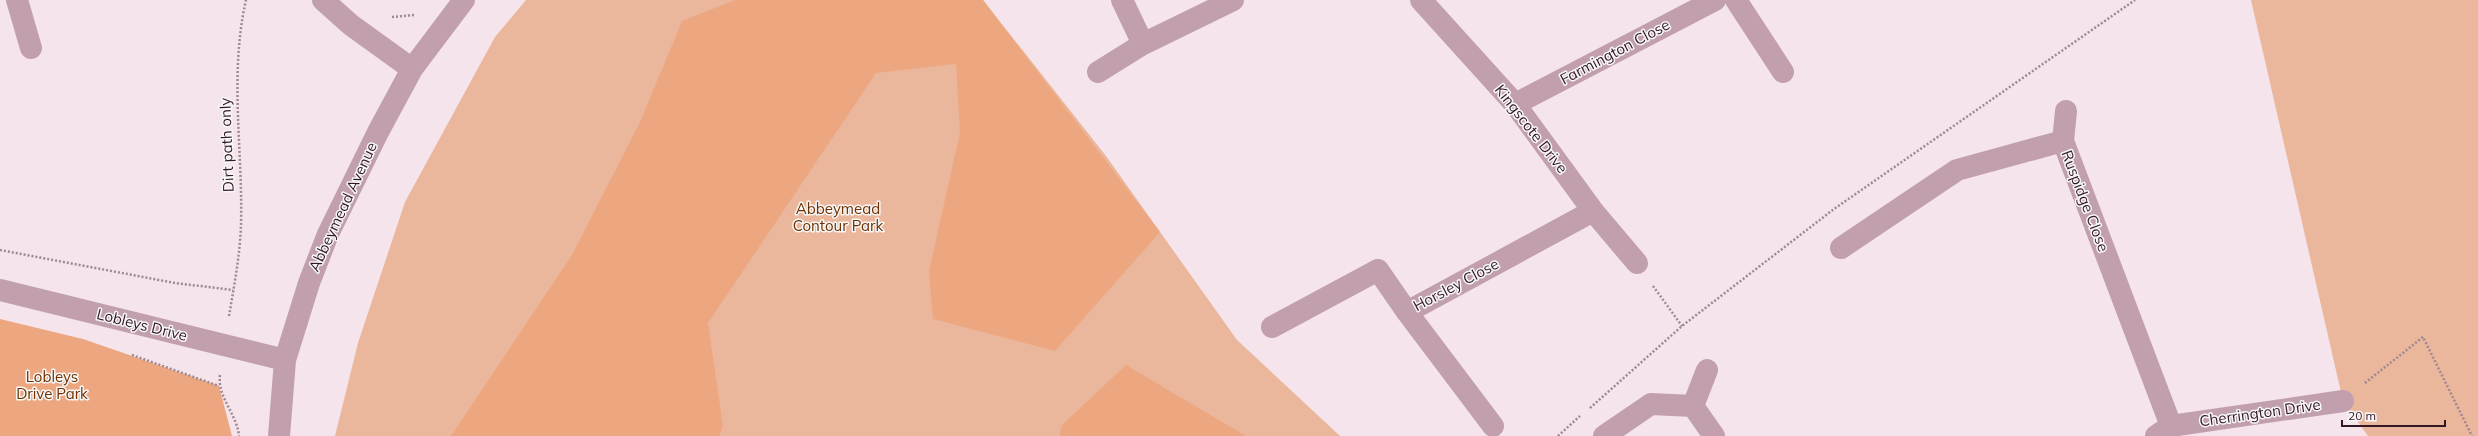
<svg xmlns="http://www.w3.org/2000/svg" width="2478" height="436" font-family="Mulish,sans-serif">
<rect width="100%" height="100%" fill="#f5e4eb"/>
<!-- green -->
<path fill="#eab79c" d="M 526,0 L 983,0 L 1106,156 L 1237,340 L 1340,436 L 335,436 L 358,343 L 405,202 L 495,37 Z
M 2251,0 L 2478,0 L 2478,436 L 2368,436 L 2343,401 Z"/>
<!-- forest -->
<path fill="#eda780" d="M 735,0 L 983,0 L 1160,232 L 1055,351 L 933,319 L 929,271 L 960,133 L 956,64 L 876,73 L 708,323 L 723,426 L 719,436 L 451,436 L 572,255 L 640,122 L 682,21 Z
M 0,319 L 83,339 L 219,386 L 232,436 L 0,436 Z
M 1126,365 L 1246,436 L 1060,436 L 1061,426 Z"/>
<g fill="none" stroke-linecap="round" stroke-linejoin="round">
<!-- path -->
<path stroke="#9e8892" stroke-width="2.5" stroke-dasharray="2 2" stroke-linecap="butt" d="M 392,17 L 415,15
M 0,250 L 175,283 L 233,290
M 1653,286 L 1682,326
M 229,316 C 234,287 240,255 241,225 C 243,150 229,75 246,0
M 132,355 L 219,386
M 220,375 C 217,397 237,414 239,436
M 2365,383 L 2423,337 L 2472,436
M 1590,408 L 1682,326 L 1834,209 L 2135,0
M 1558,436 L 1580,416"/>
<!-- minor -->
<path stroke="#c19fae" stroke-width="22" d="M 17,0 L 31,48
M 1122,0 L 1143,44 L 1233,0
M 1421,0 L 1515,104 L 1593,211 L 1637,263
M 1736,0 L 1783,72
M 1098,72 L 1143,44
M 1515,104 L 1715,0
M 2063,141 L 2066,111
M 1841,248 L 1957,170 L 2063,141 L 2171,426
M 1407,312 L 1493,426
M 1272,327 L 1378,270 L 1407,312 L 1593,211
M 1693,406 L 1707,370
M 1604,436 L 1651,404 L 1693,406 L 1714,436
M 2156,436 L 2171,426 L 2343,401"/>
<!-- tertiary -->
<path stroke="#c19fae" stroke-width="22" d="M 323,0 L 351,25 L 412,69
M 0,290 L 285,360
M 279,436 L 285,360 L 309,283 L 328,234 L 378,132 L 412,69 L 464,0"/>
</g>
<g text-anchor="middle" stroke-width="3" stroke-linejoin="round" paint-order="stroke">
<!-- street labels -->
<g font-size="15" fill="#341726" stroke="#f7f7f7">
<text transform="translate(1615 52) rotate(-28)" y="5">Farmington Close</text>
<text transform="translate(1531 129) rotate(52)" y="5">Kingscote Drive</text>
<text transform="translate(227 145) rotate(-92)" y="5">Dirt path only</text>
<text transform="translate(2085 201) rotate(69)" y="5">Ruspidge Close</text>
<text transform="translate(343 207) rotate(-65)" y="5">Abbeymead Avenue</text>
<text transform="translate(1456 285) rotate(-28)" y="5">Horsley Close</text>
<text transform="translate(142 325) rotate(14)" y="5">Lobleys Drive</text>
<text transform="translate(2260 413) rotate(-8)" y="5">Cherrington Drive</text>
</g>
<!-- park labels -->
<g font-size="15" fill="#6f3101" stroke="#f7f7f7">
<text x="838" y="214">Abbeymead<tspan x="838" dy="17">Contour Park</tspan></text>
<text x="52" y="382">Lobleys<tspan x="52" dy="17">Drive Park</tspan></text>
</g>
</g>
<!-- scale -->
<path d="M2342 420v6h103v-6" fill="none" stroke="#341726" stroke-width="2"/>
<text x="2348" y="420" font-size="12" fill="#341726" stroke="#f7f7f7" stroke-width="3" paint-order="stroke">20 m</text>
</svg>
